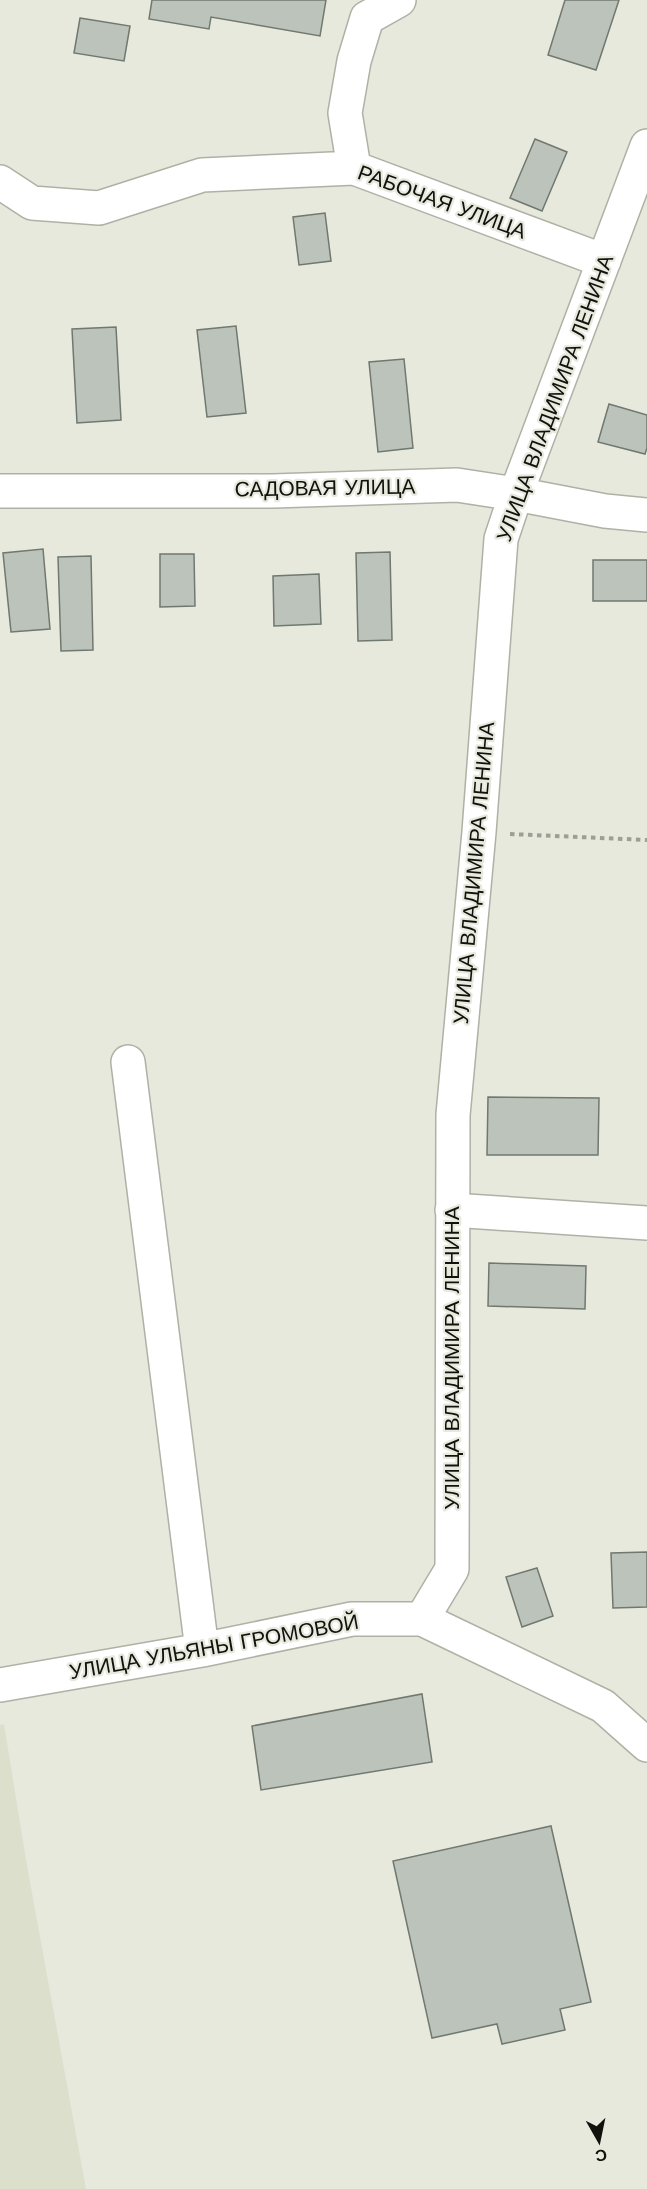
<svg xmlns="http://www.w3.org/2000/svg" width="647" height="2189" font-family="'Work Sans',sans-serif">
<rect width="100%" height="100%" fill="#e7e9dd"/>
<!-- built -->
<path fill="#dcdfcc" d="M 4,1724 L 26,1860 L 86,2189 L 0,2189 L 0,1725 Z"/>
<!-- building -->
<path fill="#bbc3ba" stroke="#707870" stroke-width="1.5" d="M 152,0 L 326,0 L 320,36 L 211,17 L 209,29 L 149,19 Z
M 565,0 L 619,0 L 596,70 L 548,55 Z
M 80,18 L 130,26 L 124,61 L 74,53 Z
M 535,139 L 567,152 L 542,211 L 510,198 Z
M 325,213 L 331,261 L 299,265 L 293,217 Z
M 236,326 L 246,413 L 207,417 L 197,330 Z
M 116,327 L 121,420 L 77,423 L 72,329 Z
M 404,359 L 413,448 L 378,452 L 369,362 Z
M 609,404 L 647,415 L 647,448 L 645,454 L 598,442 Z
M 43,549 L 50,629 L 11,632 L 3,553 Z
M 390,552 L 392,640 L 358,641 L 356,553 Z
M 160,554 L 194,554 L 195,606 L 160,607 Z
M 91,556 L 93,650 L 61,651 L 58,557 Z
M 593,560 L 647,560 L 647,601 L 593,601 Z
M 319,574 L 321,624 L 274,626 L 273,576 Z
M 488,1097 L 599,1098 L 598,1155 L 487,1155 Z
M 489,1263 L 586,1266 L 585,1309 L 488,1306 Z
M 647,1552 L 647,1607 L 613,1608 L 611,1553 Z
M 537,1568 L 553,1616 L 522,1627 L 506,1577 Z
M 422,1694 L 432,1762 L 261,1790 L 252,1726 Z
M 551,1826 L 591,2002 L 560,2009 L 565,2030 L 502,2044 L 497,2024 L 432,2038 L 393,1861 Z"/>
<g fill="none" stroke-linecap="round" stroke-linejoin="round">
<defs>
<path id="minor" d="M 354,168 L 345,113 L 354,61 L 367,18 L 399,0
M 0,182 L 32,203 L 99,208 L 202,175 L 354,168 L 604,261
M 0,491 L 273,491 L 457,485 L 516,494 L 605,511 L 647,515
M 128,1062 L 202,1650
M 452,1210 L 647,1223
M 422,1619 L 452,1569 L 453,1115 L 479,832 L 501,539 L 516,494 L 647,146
M 0,1685 L 202,1650 L 352,1619 L 422,1619 L 603,1706 L 647,1745"/>
</defs>
<!-- minor casing -->
<use href="#minor" stroke="#afb1a5" stroke-width="36"/>
<!-- path -->
<path stroke="#9d9f96" stroke-width="4" stroke-dasharray="4.5 4.5" stroke-linecap="butt" d="M 510,834 L 647,840"/>
<!-- minor -->
<use href="#minor" stroke="#fff" stroke-width="33"/>
</g>
<g text-anchor="middle" stroke-width="4.5" stroke-linejoin="round" paint-order="stroke">
<!-- street labels -->
<g font-size="21" fill="#11120e" stroke="#e7e9dd">
<text transform="translate(442 202) rotate(20)" y="7">РАБОЧАЯ УЛИЦА</text>
<text transform="translate(555 398) rotate(-70)" y="7">УЛИЦА ВЛАДИМИРА ЛЕНИНА</text>
<text transform="translate(325 488) rotate(-1)" y="7">САДОВАЯ УЛИЦА</text>
<text transform="translate(474 873) rotate(-85)" y="7">УЛИЦА ВЛАДИМИРА ЛЕНИНА</text>
<text transform="translate(452 1358) rotate(-90)" y="7">УЛИЦА ВЛАДИМИРА ЛЕНИНА</text>
<text transform="translate(214 1647) rotate(-10)" y="7">УЛИЦА УЛЬЯНЫ ГРОМОВОЙ</text>
</g>
</g>
<!-- north arrow -->
<g transform="translate(599 2141) rotate(171)" stroke="#e7e9dd" stroke-width="4.5" paint-order="stroke">
<path d="M0-4.5L10 22L0 15L-10 22Z" fill="#11120e"/>
<text y="-9" font-size="16" font-weight="bold" text-anchor="middle" fill="#11120e">С</text>
</g>
</svg>
